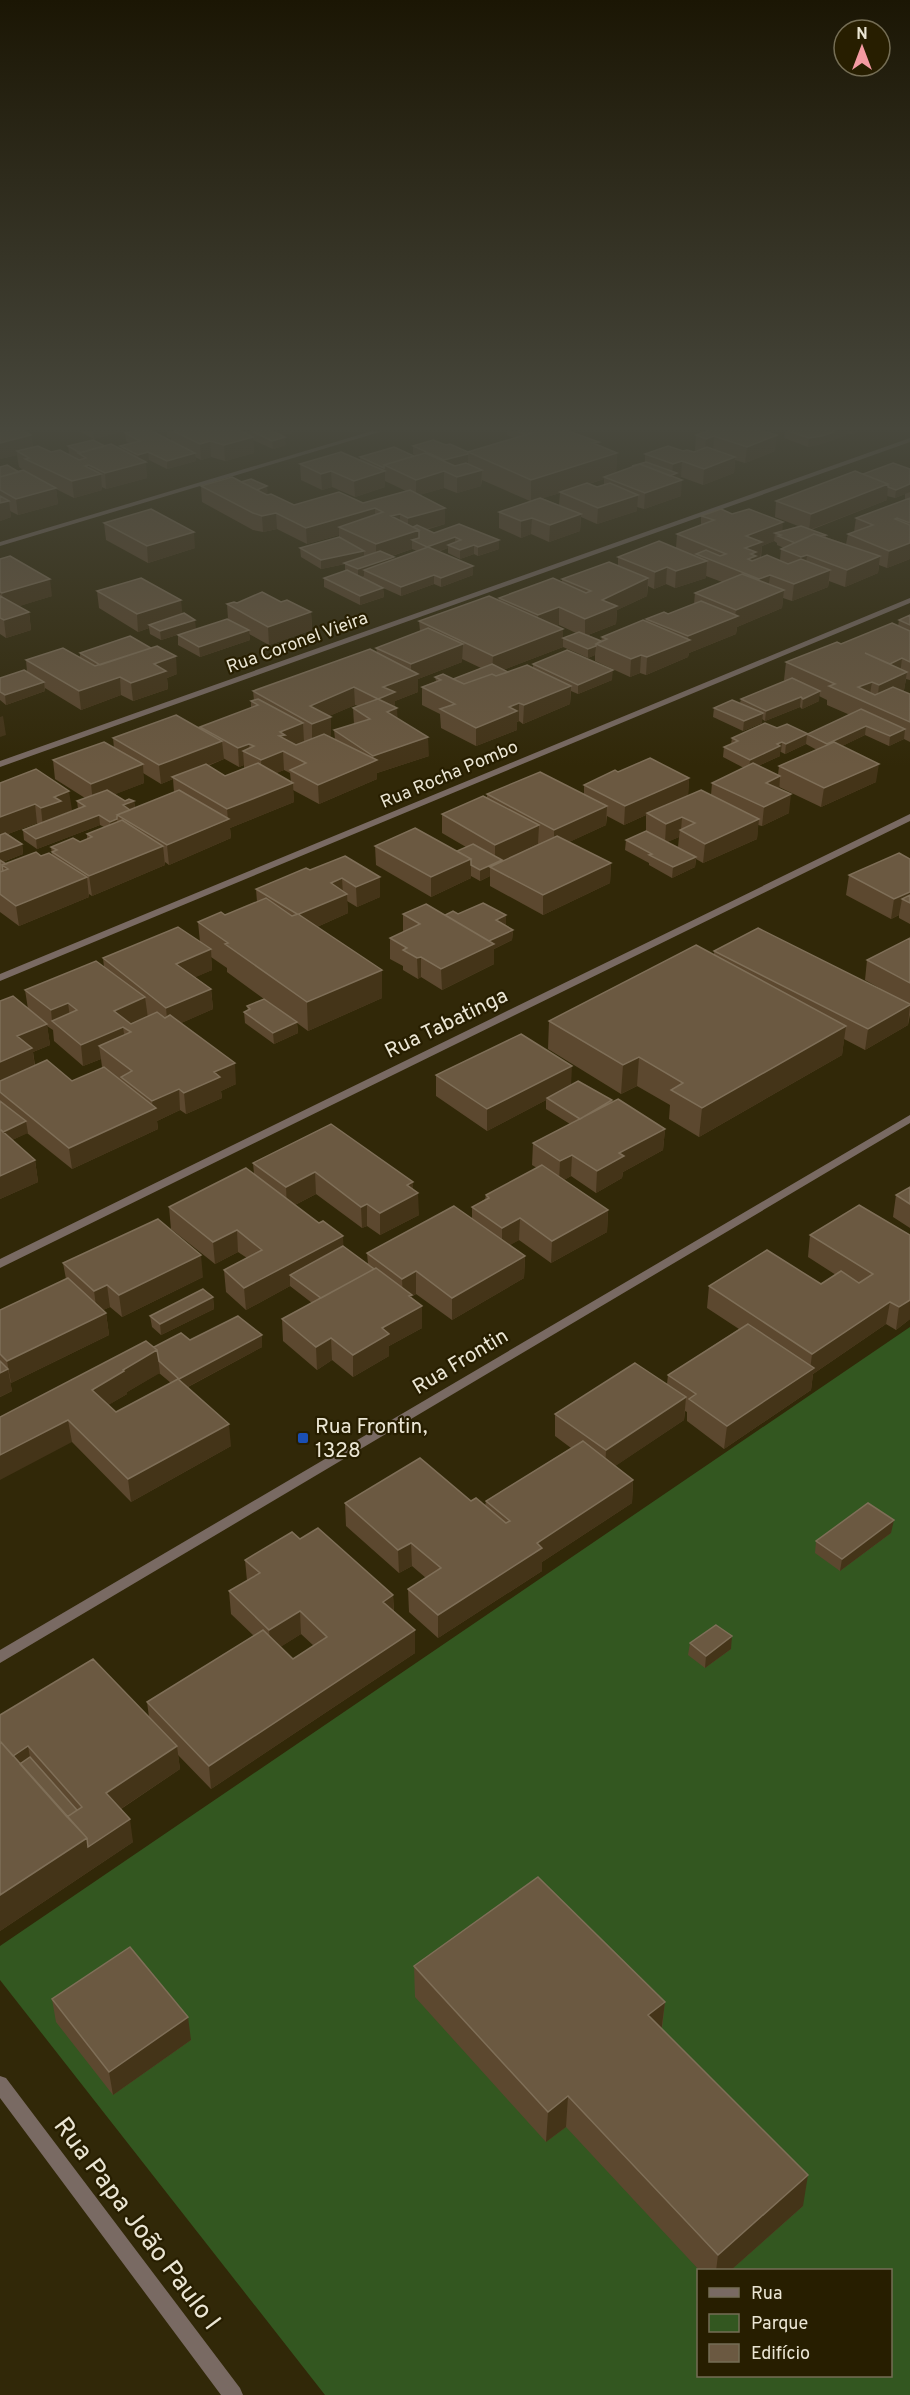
<svg xmlns="http://www.w3.org/2000/svg" width="910" height="2395" font-family="Overpass,sans-serif">
<rect width="100%" height="100%" fill="#312808"/>
<!-- green -->
<path fill="#335720" fill-rule="evenodd" d="M 910,1327 L 910,2395 L 325,2395 L 0,1980 L 0,1946 ZM 698,2270 L 890,2270 L 890,2376 L 698,2376 Z"/>
<g fill="none" stroke-linecap="round" stroke-linejoin="round">
<!-- minor -->
<path fill="#796a63" fill-rule="evenodd" d="M 910,438 L 910,442 L 0,767 L 0,761 Z
M 910,598 L 910,603 L 0,981 L 0,974 Z
M 910,814 L 910,821 L 0,1268 L 0,1259 Z
M 0,2076 L 6,2078 L 240,2388 L 243,2395 L 221,2395 L 0,2098 Z"/>
<!-- tertiary -->
<path fill="#796a63" fill-rule="evenodd" d="M 372,431 L 383,431 L 0,546 L 0,542 Z
M 910,1115 L 910,1123 L 0,1663 L 0,1650 Z"/>
</g>
<!-- wall -->
<path fill="#5c482f" fill-rule="evenodd" d="M 0,431 L 31,435 L 33,447 L 51,452 L 69,454 L 68,446 L 105,446 L 120,449 L 120,446 L 130,444 L 126,441 L 125,433 L 171,441 L 171,438 L 167,437 L 167,431 L 292,431 L 292,433 L 282,435 L 286,445 L 273,449 L 253,440 L 254,453 L 225,461 L 211,457 L 201,460 L 195,457 L 196,461 L 167,469 L 149,460 L 145,461 L 147,478 L 106,489 L 102,487 L 102,490 L 74,498 L 56,489 L 58,504 L 18,515 L 10,511 L 11,517 L 0,521 L 0,467 L 27,472 L 19,467 L 17,455 L 0,459 Z
M 78,431 L 124,431 L 94,439 Z
M 507,431 L 568,431 L 617,453 L 616,473 L 645,462 L 645,454 L 683,451 L 694,452 L 697,451 L 695,450 L 696,435 L 707,431 L 775,451 L 745,463 L 735,460 L 734,473 L 703,485 L 681,477 L 677,478 L 681,496 L 644,509 L 637,507 L 637,511 L 597,524 L 581,517 L 580,531 L 549,542 L 531,534 L 521,538 L 499,528 L 499,512 L 530,501 L 482,480 L 481,486 L 457,493 L 444,488 L 419,495 L 445,524 L 426,530 L 434,533 L 459,524 L 499,549 L 478,556 L 474,554 L 460,559 L 448,553 L 448,548 L 438,552 L 473,566 L 473,575 L 441,587 L 434,584 L 401,596 L 383,588 L 384,597 L 360,605 L 324,587 L 324,578 L 345,571 L 345,564 L 321,569 L 301,557 L 300,548 L 339,537 L 339,535 L 307,544 L 277,529 L 263,532 L 253,530 L 202,502 L 201,486 L 268,495 L 294,505 L 363,503 L 406,491 L 385,481 L 385,487 L 355,497 L 332,487 L 322,490 L 301,480 L 300,464 L 360,461 L 360,457 L 414,456 L 416,456 L 413,454 L 413,446 L 446,445 L 468,452 L 514,438 L 507,435 ZM 468,462 L 468,464 L 454,466 ZM 604,479 L 604,485 L 597,487 L 589,484 ZM 560,493 L 559,505 L 542,498 ZM 412,549 L 417,551 L 394,559 L 394,557 L 392,556 Z
M 785,431 L 861,431 L 852,434 L 847,433 L 847,435 L 821,444 L 808,447 L 784,438 Z
M 910,469 L 910,559 L 887,568 L 879,565 L 878,573 L 845,587 L 829,581 L 828,587 L 792,601 L 783,598 L 782,608 L 737,627 L 736,634 L 689,653 L 688,657 L 646,675 L 640,673 L 630,677 L 595,661 L 595,655 L 588,658 L 563,647 L 503,670 L 508,672 L 533,668 L 533,664 L 612,680 L 578,694 L 571,691 L 570,704 L 523,724 L 519,721 L 517,722 L 517,730 L 476,746 L 441,728 L 440,714 L 422,705 L 422,687 L 436,681 L 435,677 L 453,679 L 481,668 L 462,659 L 462,662 L 418,679 L 418,692 L 395,701 L 395,707 L 397,708 L 397,718 L 429,756 L 377,773 L 377,779 L 319,804 L 293,790 L 294,802 L 230,828 L 231,838 L 169,865 L 165,862 L 165,865 L 92,896 L 89,894 L 89,897 L 19,926 L 0,912 L 0,783 L 72,810 L 62,814 L 62,815 L 78,809 L 77,801 L 85,798 L 55,779 L 53,760 L 114,748 L 113,738 L 200,728 L 200,727 L 251,708 L 251,701 L 254,700 L 253,691 L 377,652 L 376,648 L 420,631 L 419,621 L 499,600 L 499,598 L 562,582 L 562,579 L 618,566 L 618,557 L 676,548 L 677,534 L 701,525 L 701,516 L 732,514 L 782,531 L 798,526 L 775,517 L 776,501 L 863,474 ZM 905,494 L 905,500 L 856,518 L 854,532 L 848,534 L 846,544 L 826,537 L 826,535 L 811,530 L 887,500 L 887,496 L 895,498 ZM 774,541 L 777,543 L 777,545 L 784,548 L 781,549 L 780,560 L 761,558 L 762,546 ZM 706,576 L 722,582 L 695,593 L 694,604 L 668,614 L 646,619 L 646,621 L 602,637 L 601,641 L 588,635 L 616,624 L 617,610 L 647,596 L 648,586 L 654,589 L 666,584 L 675,588 L 706,578 ZM 559,625 L 576,633 L 563,638 L 563,629 L 556,626 ZM 355,705 L 358,706 L 353,708 L 354,724 L 334,730 L 335,739 L 329,736 L 331,735 L 331,717 L 329,716 ZM 223,758 L 239,767 L 244,765 L 244,768 L 225,776 L 208,766 L 224,759 ZM 284,770 L 290,773 L 291,782 L 276,773 ZM 143,773 L 161,784 L 173,779 L 174,792 L 135,808 L 134,801 L 125,801 L 115,794 L 144,783 ZM 37,823 L 38,824 L 23,830 L 24,840 L 37,849 L 100,825 L 104,827 L 87,834 L 87,839 L 80,842 L 51,847 L 52,855 L 41,856 L 6,864 L 3,862 L 23,854 L 22,844 L 8,834 Z
M 104,523 L 195,548 L 148,563 L 106,540 Z
M 0,559 L 52,596 L 19,606 L 29,612 L 31,630 L 6,638 L 0,634 Z
M 97,591 L 182,614 L 196,629 L 161,640 L 150,634 L 149,628 L 138,632 L 99,608 Z
M 281,602 L 311,612 L 312,630 L 269,645 L 249,634 L 250,640 L 200,657 L 178,645 L 178,635 L 228,619 L 227,604 Z
M 910,615 L 910,680 L 906,679 L 904,690 L 903,691 L 910,694 L 910,742 L 904,739 L 889,746 L 865,735 L 842,746 L 876,782 L 821,807 L 779,787 L 779,789 L 789,813 L 762,826 L 758,825 L 757,839 L 703,863 L 696,859 L 695,867 L 672,878 L 649,865 L 649,863 L 625,850 L 626,840 L 646,831 L 646,815 L 624,825 L 607,816 L 606,825 L 569,842 L 611,863 L 610,883 L 543,915 L 490,886 L 490,876 L 480,881 L 471,876 L 471,878 L 431,897 L 376,865 L 375,846 L 457,851 L 466,847 L 442,833 L 442,814 L 487,798 L 487,794 L 584,794 L 584,785 L 618,772 L 689,778 L 688,795 L 711,795 L 712,783 L 744,768 L 723,757 L 724,747 L 731,744 L 732,738 L 777,728 L 808,734 L 850,715 L 827,705 L 827,700 L 819,696 L 819,701 L 802,709 L 800,707 L 765,721 L 762,719 L 762,723 L 743,731 L 713,717 L 714,708 L 740,703 L 741,699 L 785,681 L 784,680 L 786,662 L 898,626 L 899,620 ZM 806,744 L 817,750 L 779,766 L 778,775 L 758,766 L 780,756 L 780,752 L 781,752 L 785,754 ZM 679,837 L 678,847 L 667,842 Z
M 80,653 L 177,674 L 167,678 L 168,689 L 133,701 L 121,695 L 81,710 L 45,688 L 45,691 L 6,705 L 0,700 L 0,678 L 27,672 L 26,660 L 80,658 Z
M 345,856 L 380,897 L 357,907 L 347,901 L 348,913 L 317,927 L 382,998 L 308,1031 L 297,1023 L 298,1033 L 274,1044 L 245,1023 L 244,1012 L 248,1010 L 247,1006 L 264,999 L 227,972 L 227,968 L 211,957 L 212,970 L 195,977 L 211,989 L 213,1009 L 181,1023 L 236,1084 L 221,1091 L 222,1098 L 186,1114 L 180,1110 L 157,1121 L 158,1129 L 72,1169 L 27,1133 L 12,1140 L 35,1160 L 38,1182 L 0,1199 L 0,1001 L 28,1009 L 25,990 L 104,967 L 103,958 L 200,942 L 198,922 L 225,915 L 257,902 L 256,889 L 310,870 ZM 47,1026 L 53,1030 L 54,1041 L 83,1066 L 101,1059 L 102,1067 L 103,1068 L 72,1081 L 35,1065 L 33,1052 L 50,1045 Z
M 910,859 L 910,924 L 899,918 L 899,915 L 891,919 L 846,895 L 849,875 Z
M 403,914 L 445,915 L 458,914 L 506,926 L 513,930 L 512,940 L 494,949 L 494,964 L 442,990 L 421,977 L 418,979 L 403,970 L 403,966 L 390,959 L 390,938 L 403,932 Z
M 910,938 L 910,1015 L 908,1025 L 865,1050 L 844,1039 L 842,1055 L 699,1137 L 669,1119 L 670,1105 L 637,1086 L 621,1094 L 548,1049 L 549,1021 L 714,955 L 714,951 L 879,988 L 865,980 L 867,960 Z
M 436,1075 L 572,1084 L 612,1100 L 612,1102 L 665,1129 L 663,1150 L 623,1172 L 622,1178 L 596,1193 L 571,1176 L 564,1180 L 608,1210 L 607,1232 L 551,1263 L 519,1240 L 509,1245 L 525,1256 L 524,1278 L 452,1320 L 416,1294 L 412,1296 L 412,1298 L 422,1328 L 389,1346 L 389,1356 L 353,1377 L 332,1360 L 317,1370 L 283,1341 L 282,1319 L 312,1303 L 290,1286 L 246,1310 L 226,1292 L 224,1270 L 247,1258 L 238,1252 L 215,1264 L 171,1229 L 169,1207 L 254,1174 L 253,1163 L 331,1124 L 413,1189 L 419,1215 L 380,1235 L 367,1226 L 362,1228 L 316,1194 L 295,1205 L 319,1223 L 343,1236 L 343,1246 L 368,1264 L 367,1253 L 472,1219 L 472,1207 L 485,1199 L 486,1195 L 537,1168 L 532,1165 L 533,1143 L 570,1124 L 546,1109 L 546,1100 L 487,1131 L 436,1096 Z
M 910,1187 L 910,1228 L 893,1217 L 896,1195 Z
M 810,1235 L 910,1235 L 910,1319 L 896,1330 L 886,1324 L 813,1374 L 811,1390 L 724,1449 L 687,1421 L 687,1412 L 685,1411 L 684,1420 L 615,1466 L 633,1480 L 632,1503 L 542,1562 L 542,1571 L 438,1638 L 409,1612 L 408,1589 L 426,1578 L 412,1566 L 399,1573 L 346,1526 L 345,1503 L 471,1501 L 485,1506 L 486,1501 L 571,1448 L 555,1436 L 555,1414 L 667,1384 L 668,1375 L 739,1329 L 707,1308 L 709,1286 L 821,1284 L 836,1275 L 808,1257 Z
M 63,1263 L 203,1277 L 122,1317 L 110,1307 L 103,1310 L 106,1313 L 109,1335 L 11,1383 L 10,1382 L 12,1391 L 0,1397 L 0,1310 L 66,1279 Z
M 213,1297 L 214,1309 L 161,1335 L 152,1327 L 150,1316 Z
M 190,1340 L 262,1347 L 188,1387 L 231,1446 L 131,1502 L 72,1442 L 0,1417 L 154,1347 ZM 159,1373 L 171,1383 L 116,1412 L 108,1405 L 127,1394 L 127,1392 Z
M 891,1533 L 840,1571 L 815,1553 L 816,1541 Z
M 300,1539 L 393,1595 L 394,1612 L 415,1653 L 211,1789 L 178,1755 L 180,1769 L 121,1809 L 133,1842 L 0,1931 L 0,1715 L 149,1717 L 147,1702 L 254,1636 L 231,1614 L 229,1591 L 247,1581 L 245,1560 ZM 301,1634 L 314,1646 L 293,1659 L 280,1647 Z
M 690,1643 L 731,1649 L 705,1668 L 688,1655 Z
M 414,1966 L 665,2002 L 662,2029 L 803,2206 L 730,2271 L 700,2271 L 566,2127 L 546,2142 L 415,1997 Z
M 52,1999 L 191,2040 L 113,2095 L 56,2022 Z"/>
<!-- shaded-wall -->
<path fill="#443418" d="M 93,431 L 124,431 L 94,439 Z
M 271,431 L 292,431 L 292,433 L 271,438 Z
M 836,431 L 848,431 L 847,435 L 821,444 L 808,447 L 809,438 Z
M 852,431 L 861,431 L 852,434 Z
M 31,435 L 33,451 L 17,451 L 17,455 L 0,459 L 0,443 Z
M 777,435 L 775,451 L 745,463 L 747,447 Z
M 714,436 L 713,452 L 705,454 L 706,439 Z
M 253,437 L 254,453 L 225,461 L 224,445 Z
M 285,437 L 286,445 L 273,449 L 272,441 Z
M 210,441 L 211,457 L 201,460 L 200,444 Z
M 599,442 L 598,459 L 617,453 L 616,475 L 604,477 L 604,479 L 561,492 L 560,492 L 560,493 L 531,502 L 531,480 L 593,443 Z
M 148,452 L 149,460 L 139,463 L 138,455 Z
M 195,453 L 196,461 L 167,469 L 167,461 Z
M 468,454 L 468,462 L 444,468 L 444,460 Z
M 735,457 L 734,473 L 703,485 L 704,469 Z
M 682,461 L 681,477 L 663,487 L 672,475 L 673,464 Z
M 146,462 L 147,478 L 106,489 L 105,473 Z
M 89,465 L 90,477 L 101,474 L 102,490 L 74,498 L 72,481 L 85,466 Z
M 482,470 L 481,486 L 457,493 L 457,477 Z
M 331,471 L 332,487 L 322,490 L 321,474 Z
M 385,471 L 385,487 L 355,497 L 354,481 Z
M 444,471 L 444,488 L 416,496 L 416,480 Z
M 682,480 L 681,496 L 644,509 L 645,493 Z
M 888,484 L 887,500 L 809,530 L 811,514 Z
M 910,484 L 910,492 L 895,498 L 896,490 Z
M 267,486 L 268,495 L 251,492 Z
M 56,488 L 58,504 L 18,515 L 16,499 Z
M 638,495 L 637,511 L 597,524 L 598,508 Z
M 9,501 L 11,517 L 0,521 L 0,503 Z
M 375,508 L 375,525 L 339,527 L 339,535 L 307,544 L 306,528 Z
M 445,508 L 445,524 L 419,531 L 419,543 L 412,540 L 412,549 L 376,561 L 376,544 L 408,532 L 408,518 Z
M 276,513 L 277,529 L 263,532 L 262,516 Z
M 400,514 L 400,530 L 391,516 Z
M 581,514 L 580,531 L 549,542 L 550,525 Z
M 532,518 L 531,534 L 521,538 L 521,521 Z
M 783,522 L 782,538 L 781,535 L 775,533 L 774,541 L 762,546 L 760,559 L 747,574 L 746,536 Z
M 194,532 L 195,548 L 148,563 L 147,546 Z
M 455,537 L 455,546 L 448,545 L 448,548 L 427,555 L 427,547 Z
M 499,540 L 499,549 L 478,556 L 478,547 Z
M 910,543 L 910,559 L 887,568 L 889,551 Z
M 474,545 L 474,554 L 460,559 L 460,550 Z
M 364,551 L 364,560 L 344,563 L 345,564 L 321,569 L 321,560 Z
M 807,555 L 805,572 L 800,574 L 801,557 Z
M 880,556 L 878,573 L 845,587 L 847,570 Z
M 394,557 L 395,566 L 364,570 L 364,576 L 358,578 L 358,569 Z
M 707,561 L 706,578 L 675,588 L 676,571 Z
M 473,566 L 473,575 L 441,587 L 441,578 Z
M 667,567 L 666,584 L 654,589 L 655,572 Z
M 830,570 L 828,587 L 792,601 L 794,584 Z
M 434,575 L 434,584 L 401,596 L 401,587 Z
M 770,575 L 768,592 L 757,597 L 759,579 Z
M 648,578 L 647,596 L 617,610 L 616,624 L 585,636 L 585,619 L 602,600 Z
M 50,579 L 52,596 L 4,611 L 2,593 Z
M 383,588 L 384,597 L 360,605 L 360,596 Z
M 784,590 L 782,608 L 737,627 L 736,634 L 689,653 L 688,657 L 646,675 L 647,657 L 688,640 L 688,636 L 735,617 L 736,610 Z
M 181,600 L 183,618 L 149,625 L 149,628 L 138,632 L 137,614 Z
M 559,607 L 559,625 L 538,633 L 538,615 Z
M 29,612 L 31,630 L 6,638 L 4,620 Z
M 311,612 L 312,630 L 269,645 L 268,627 Z
M 195,620 L 196,629 L 161,640 L 160,631 Z
M 563,629 L 563,647 L 492,674 L 493,656 Z
M 249,630 L 250,640 L 200,657 L 199,647 Z
M 463,644 L 462,662 L 418,679 L 418,692 L 395,701 L 395,709 L 397,708 L 398,727 L 378,699 L 383,687 L 411,676 L 411,664 Z
M 596,646 L 595,655 L 588,658 L 588,649 Z
M 641,655 L 640,673 L 630,677 L 631,659 Z
M 176,656 L 177,674 L 167,678 L 168,689 L 133,701 L 131,683 L 154,664 Z
M 902,658 L 900,675 L 907,672 L 904,690 L 877,703 L 879,685 L 888,681 L 890,664 Z
M 613,670 L 612,680 L 578,694 L 578,685 Z
M 120,677 L 121,695 L 81,710 L 79,691 Z
M 44,682 L 45,691 L 6,705 L 5,695 Z
M 872,682 L 869,700 L 858,687 Z
M 571,686 L 570,704 L 523,724 L 524,705 Z
M 354,687 L 355,705 L 311,724 L 310,706 Z
M 820,691 L 819,701 L 802,709 L 803,699 Z
M 801,697 L 800,707 L 765,721 L 766,711 Z
M 519,703 L 519,721 L 517,722 L 517,730 L 476,746 L 476,728 L 509,707 Z
M 763,713 L 762,723 L 743,731 L 744,721 Z
M 3,716 L 6,735 L 0,737 L 0,717 Z
M 331,717 L 331,735 L 312,743 L 312,724 Z
M 303,723 L 304,742 L 283,751 L 284,770 L 262,779 L 261,760 L 280,732 Z
M 866,726 L 865,735 L 826,754 L 827,744 Z
M 905,729 L 904,739 L 889,746 L 890,736 Z
M 807,734 L 806,744 L 785,754 L 786,744 Z
M 428,737 L 429,756 L 377,773 L 377,779 L 319,804 L 318,785 L 374,762 L 373,756 Z
M 222,741 L 224,759 L 175,778 L 172,777 L 173,779 L 161,784 L 159,765 Z
M 782,742 L 781,752 L 780,752 L 780,756 L 749,770 L 750,760 Z
M 249,744 L 250,754 L 243,751 L 244,765 L 239,767 L 238,748 Z
M 143,764 L 144,783 L 93,803 L 91,784 Z
M 879,764 L 876,782 L 821,807 L 824,788 Z
M 780,776 L 779,795 L 766,783 Z
M 689,778 L 688,797 L 647,813 L 646,815 L 624,825 L 625,806 Z
M 293,783 L 294,802 L 230,828 L 231,838 L 169,865 L 167,845 L 228,820 L 227,809 Z
M 69,791 L 72,810 L 62,814 L 63,820 L 43,828 L 41,808 L 54,797 Z
M 791,794 L 789,813 L 762,826 L 764,807 Z
M 134,801 L 135,811 L 124,816 L 123,805 Z
M 35,804 L 37,823 L 0,837 L 0,817 Z
M 607,806 L 606,825 L 554,849 L 554,830 Z
M 99,815 L 100,825 L 37,849 L 36,839 Z
M 682,817 L 681,831 L 680,830 L 679,837 L 665,843 L 666,824 Z
M 117,819 L 118,830 L 111,832 L 110,822 Z
M 759,819 L 757,839 L 703,863 L 705,844 Z
M 539,825 L 538,844 L 490,867 L 490,876 L 480,881 L 480,870 L 495,863 L 495,845 Z
M 22,844 L 23,854 L 0,863 L 0,852 Z
M 163,846 L 165,865 L 92,896 L 89,876 Z
M 696,857 L 695,867 L 672,878 L 673,867 Z
M 471,859 L 471,878 L 431,897 L 431,877 Z
M 611,863 L 610,883 L 543,915 L 543,895 Z
M 87,877 L 89,897 L 19,926 L 16,906 Z
M 380,877 L 380,897 L 357,907 L 356,887 Z
M 342,878 L 343,895 L 347,894 L 348,913 L 299,935 L 298,915 L 331,883 Z
M 910,892 L 910,897 L 902,899 L 899,915 L 891,919 L 894,899 Z
M 506,915 L 506,926 L 496,920 Z
M 513,930 L 512,940 L 494,949 L 494,964 L 442,990 L 441,969 L 482,944 Z
M 211,949 L 212,970 L 178,985 L 176,964 Z
M 421,957 L 421,977 L 418,979 L 417,958 Z
M 382,970 L 382,998 L 308,1031 L 307,1002 Z
M 211,989 L 213,1009 L 168,1029 L 166,1008 Z
M 145,997 L 148,1018 L 123,1027 L 126,1047 L 99,1046 L 101,1059 L 83,1066 L 81,1045 L 114,1011 Z
M 68,1003 L 71,1024 L 52,1021 L 51,1010 Z
M 910,1005 L 908,1025 L 865,1050 L 868,1029 Z
M 297,1022 L 298,1033 L 274,1044 L 273,1033 Z
M 47,1024 L 50,1045 L 33,1052 L 35,1069 L 0,1084 L 0,1062 L 17,1036 Z
M 846,1026 L 842,1055 L 699,1137 L 702,1108 Z
M 639,1057 L 637,1086 L 621,1094 L 623,1065 Z
M 235,1063 L 236,1084 L 221,1091 L 222,1098 L 186,1114 L 184,1093 L 214,1072 Z
M 572,1066 L 571,1087 L 547,1098 L 546,1100 L 487,1131 L 487,1109 Z
M 179,1089 L 180,1110 L 157,1121 L 158,1129 L 72,1169 L 69,1148 L 153,1109 L 152,1101 Z
M 26,1121 L 28,1133 L 1,1145 L 0,1133 Z
M 665,1129 L 663,1150 L 623,1172 L 622,1178 L 596,1193 L 597,1171 L 619,1153 Z
M 572,1155 L 571,1176 L 559,1183 L 560,1161 Z
M 35,1160 L 38,1182 L 0,1199 L 0,1176 Z
M 315,1172 L 316,1194 L 287,1209 L 286,1187 Z
M 413,1182 L 413,1196 L 418,1193 L 419,1215 L 380,1235 L 380,1213 L 407,1185 Z
M 367,1204 L 367,1226 L 362,1228 L 361,1207 Z
M 608,1210 L 607,1232 L 551,1263 L 552,1241 Z
M 520,1218 L 519,1240 L 502,1250 L 502,1228 Z
M 237,1230 L 238,1252 L 215,1264 L 213,1242 Z
M 343,1236 L 344,1258 L 290,1275 L 290,1286 L 246,1310 L 244,1288 Z
M 201,1255 L 203,1277 L 122,1317 L 119,1295 Z
M 525,1256 L 524,1278 L 452,1320 L 452,1298 Z
M 416,1271 L 416,1294 L 412,1296 L 412,1311 L 422,1306 L 422,1328 L 389,1346 L 389,1356 L 353,1377 L 353,1355 L 382,1328 L 403,1301 L 402,1279 Z
M 107,1285 L 110,1307 L 97,1313 L 94,1291 Z
M 213,1297 L 214,1309 L 161,1335 L 160,1324 Z
M 910,1300 L 910,1319 L 896,1330 L 899,1307 Z
M 890,1302 L 886,1324 L 813,1374 L 811,1390 L 724,1449 L 727,1426 L 810,1371 L 812,1354 Z
M 106,1313 L 109,1335 L 11,1383 L 7,1361 Z
M 262,1335 L 262,1347 L 180,1391 L 179,1379 Z
M 331,1338 L 332,1360 L 317,1370 L 316,1347 Z
M 157,1350 L 160,1373 L 127,1392 L 127,1394 L 95,1413 L 92,1390 L 123,1370 Z
M 8,1369 L 12,1391 L 0,1397 L 0,1373 Z
M 686,1397 L 684,1420 L 605,1473 L 606,1450 Z
M 68,1420 L 72,1442 L 0,1480 L 0,1455 Z
M 229,1424 L 231,1446 L 131,1502 L 128,1479 Z
M 633,1480 L 632,1503 L 542,1562 L 542,1571 L 438,1638 L 438,1615 L 537,1543 Z
M 894,1520 L 891,1533 L 840,1571 L 842,1559 Z
M 411,1543 L 412,1566 L 399,1573 L 398,1550 Z
M 393,1595 L 394,1618 L 383,1602 Z
M 300,1611 L 301,1634 L 271,1653 L 269,1630 Z
M 415,1630 L 415,1653 L 211,1789 L 209,1766 Z
M 732,1636 L 731,1649 L 705,1668 L 706,1656 Z
M 28,1746 L 32,1769 L 9,1758 Z
M 177,1746 L 180,1769 L 110,1816 L 106,1793 Z
M 130,1819 L 133,1842 L 0,1931 L 0,1895 L 87,1838 Z
M 665,2002 L 661,2033 L 648,2015 Z
M 188,2017 L 191,2040 L 113,2095 L 109,2072 Z
M 568,2096 L 566,2127 L 546,2142 L 548,2112 Z
M 808,2175 L 803,2206 L 730,2271 L 716,2271 L 718,2255 Z"/>
<!-- building -->
<path fill="#6b5941" stroke="#7f6f58" stroke-width="1.5" d="M 0,431 L 24,431 L 31,435 L 0,443 Z
M 133,431 L 152,431 L 195,453 L 167,461 L 148,452 L 138,455 L 120,446 L 140,441 L 125,433 Z
M 173,431 L 241,431 L 253,437 L 224,445 L 210,441 L 200,444 Z
M 251,431 L 273,431 L 285,437 L 272,441 Z
M 517,431 L 537,431 L 526,435 Z
M 538,431 L 568,431 L 599,442 L 593,443 L 617,453 L 531,480 L 468,452 Z
M 707,431 L 764,431 L 777,435 L 747,447 L 714,436 L 706,439 L 696,435 Z
M 788,431 L 836,431 L 822,436 L 809,438 Z
M 93,440 L 105,446 L 80,453 L 68,446 Z
M 433,440 L 446,445 L 450,444 L 468,452 L 468,454 L 444,460 L 413,446 Z
M 111,444 L 146,462 L 105,473 L 89,465 L 85,466 L 101,474 L 72,481 L 25,459 L 29,458 L 17,451 L 38,446 L 51,452 L 60,450 L 79,460 L 86,458 L 78,453 Z
M 668,446 L 683,451 L 687,450 L 694,452 L 707,447 L 735,457 L 704,469 L 682,461 L 673,464 L 645,454 Z
M 394,447 L 414,456 L 384,465 L 384,468 L 360,457 Z
M 341,452 L 385,471 L 354,481 L 331,471 L 321,474 L 300,464 Z
M 425,453 L 455,466 L 466,463 L 482,470 L 457,477 L 444,471 L 416,480 L 384,465 Z
M 646,462 L 677,473 L 670,476 L 640,464 L 632,466 Z
M 893,463 L 910,469 L 910,484 L 896,490 L 888,487 L 888,484 L 863,474 Z
M 640,464 L 682,480 L 645,493 L 604,477 Z
M 7,465 L 19,472 L 0,477 L 0,467 Z
M 23,470 L 56,488 L 16,499 L 0,490 L 0,477 Z
M 855,471 L 888,484 L 811,514 L 776,501 Z
M 232,477 L 267,495 L 271,494 L 294,505 L 339,492 L 363,503 L 410,490 L 445,508 L 408,518 L 400,514 L 391,516 L 419,530 L 376,544 L 339,527 L 383,512 L 375,508 L 306,528 L 276,513 L 262,516 L 253,513 L 201,486 Z
M 251,479 L 267,486 L 257,490 L 241,482 Z
M 587,483 L 597,487 L 610,483 L 638,495 L 598,508 L 560,492 Z
M 0,496 L 9,501 L 0,503 Z
M 540,498 L 581,514 L 550,525 L 532,518 L 521,521 L 499,512 Z
M 910,498 L 910,523 L 897,518 L 895,519 L 910,525 L 910,543 L 889,551 L 848,534 L 873,525 L 856,518 Z
M 151,509 L 194,532 L 147,546 L 104,523 Z
M 721,509 L 732,514 L 749,509 L 783,522 L 746,536 L 762,542 L 745,548 L 756,552 L 751,554 L 756,556 L 748,559 L 752,561 L 767,555 L 788,564 L 801,559 L 830,570 L 794,584 L 770,575 L 759,579 L 696,554 L 706,550 L 720,556 L 726,554 L 677,534 L 714,520 L 701,516 Z
M 459,524 L 499,540 L 478,547 L 474,545 L 460,550 L 448,545 L 461,540 L 455,537 L 427,547 L 412,540 L 419,538 L 419,530 L 413,527 L 417,525 L 434,533 Z
M 801,526 L 826,535 L 822,536 L 814,534 L 795,543 L 778,536 L 781,535 L 775,533 Z
M 814,534 L 880,556 L 847,570 L 807,555 L 801,557 L 781,549 Z
M 339,537 L 364,551 L 321,560 L 300,548 Z
M 659,541 L 707,561 L 676,571 L 667,567 L 655,572 L 618,557 Z
M 428,547 L 473,566 L 441,578 L 434,575 L 401,587 L 364,570 Z
M 380,551 L 394,557 L 358,569 L 344,563 Z
M 10,556 L 50,579 L 2,593 L 0,592 L 0,559 Z
M 609,562 L 648,578 L 602,600 L 617,606 L 585,619 L 559,607 L 538,615 L 499,598 L 553,578 L 586,593 L 591,591 L 562,579 Z
M 347,570 L 383,588 L 360,596 L 324,578 Z
M 742,574 L 784,590 L 736,610 L 695,593 Z
M 141,578 L 181,600 L 137,614 L 97,591 Z
M 262,592 L 281,602 L 287,600 L 311,612 L 268,627 L 227,604 L 234,602 L 237,603 Z
M 0,596 L 29,612 L 4,620 L 0,618 Z
M 489,596 L 563,629 L 493,656 L 419,621 Z
M 701,601 L 738,616 L 688,636 L 646,619 L 664,612 L 668,614 Z
M 184,613 L 195,620 L 160,631 L 149,625 Z
M 910,615 L 910,625 L 899,620 Z
M 227,619 L 249,630 L 199,647 L 178,635 Z
M 643,620 L 690,640 L 647,657 L 641,655 L 631,659 L 596,644 L 607,639 L 602,637 Z
M 892,623 L 910,631 L 910,662 L 902,658 L 890,664 L 865,653 L 907,672 L 879,685 L 872,682 L 858,687 L 875,695 L 893,687 L 910,694 L 910,722 L 829,686 L 835,684 L 786,662 L 837,642 L 841,644 Z
M 428,628 L 463,644 L 411,664 L 376,648 Z
M 579,632 L 601,641 L 596,644 L 596,646 L 588,649 L 563,638 Z
M 130,636 L 151,648 L 100,665 L 80,653 Z
M 157,646 L 176,656 L 154,664 L 166,671 L 131,683 L 120,677 L 79,691 L 26,660 L 63,648 L 95,666 Z
M 370,649 L 418,674 L 383,687 L 395,692 L 378,699 L 397,708 L 387,712 L 428,737 L 373,756 L 334,730 L 370,719 L 353,708 L 378,699 L 354,687 L 310,706 L 331,717 L 312,724 L 253,691 Z
M 567,650 L 613,670 L 578,685 L 533,664 Z
M 492,664 L 508,672 L 496,676 L 492,674 L 464,684 L 453,679 Z
M 527,665 L 571,686 L 524,705 L 519,703 L 509,707 L 517,711 L 476,728 L 440,709 L 455,704 L 422,687 L 441,680 L 435,677 L 443,674 L 464,684 L 492,674 L 496,676 Z
M 24,670 L 44,682 L 5,695 L 0,692 L 0,678 Z
M 792,678 L 820,691 L 803,699 L 801,697 L 766,711 L 741,699 Z
M 258,699 L 303,723 L 280,732 L 285,735 L 279,736 L 296,745 L 324,734 L 377,760 L 318,785 L 290,770 L 306,763 L 283,751 L 261,760 L 243,751 L 254,746 L 249,744 L 238,748 L 200,727 L 258,705 L 251,701 Z
M 732,700 L 763,713 L 744,721 L 714,708 Z
M 861,709 L 905,729 L 890,736 L 866,726 L 827,744 L 807,734 L 786,744 L 782,742 L 777,744 L 780,746 L 750,760 L 724,747 L 738,741 L 732,738 L 765,723 L 777,728 L 787,724 L 808,734 Z
M 176,715 L 222,741 L 159,765 L 113,738 Z
M 104,742 L 143,764 L 91,784 L 53,760 Z
M 834,742 L 879,764 L 824,788 L 779,766 Z
M 650,758 L 689,778 L 625,806 L 584,785 L 615,770 L 618,772 Z
M 258,763 L 293,783 L 227,809 L 172,777 L 206,764 L 225,776 Z
M 753,763 L 780,776 L 766,783 L 791,794 L 764,807 L 712,783 Z
M 36,769 L 69,791 L 54,797 L 61,801 L 41,808 L 35,804 L 0,817 L 0,783 Z
M 540,772 L 607,806 L 554,830 L 487,794 Z
M 107,790 L 125,801 L 129,799 L 134,801 L 123,805 L 130,810 L 117,815 L 117,819 L 110,822 L 99,815 L 36,839 L 23,830 L 85,806 L 77,801 Z
M 179,790 L 229,819 L 167,845 L 117,815 Z
M 701,790 L 759,819 L 705,844 L 680,830 L 695,823 L 682,817 L 666,824 L 647,813 Z
M 483,796 L 539,825 L 495,845 L 442,814 Z
M 122,820 L 163,846 L 89,876 L 52,852 L 57,850 L 51,847 L 73,838 L 80,842 L 92,837 L 87,834 Z
M 415,828 L 471,859 L 431,877 L 375,846 Z
M 646,831 L 696,857 L 673,867 L 649,855 L 652,854 L 626,840 Z
M 5,833 L 22,844 L 0,852 L 0,835 Z
M 557,836 L 611,863 L 543,895 L 490,867 Z
M 473,844 L 502,860 L 480,870 L 471,865 L 471,859 L 457,851 Z
M 36,852 L 41,856 L 49,853 L 87,877 L 16,906 L 0,894 L 0,872 L 8,869 L 2,865 Z
M 899,853 L 910,859 L 910,892 L 894,899 L 849,875 Z
M 345,856 L 380,877 L 356,887 L 342,878 L 331,883 L 347,894 L 299,914 L 297,914 L 256,889 L 306,868 L 310,870 Z
M 0,860 L 6,864 L 2,865 L 3,871 L 0,872 Z
M 910,895 L 910,903 L 902,899 Z
M 266,898 L 292,916 L 298,914 L 382,970 L 307,1002 L 225,944 L 228,943 L 198,922 L 221,912 L 225,915 Z
M 483,903 L 506,915 L 496,920 L 513,930 L 489,941 L 445,915 L 453,911 L 458,914 Z
M 426,904 L 494,944 L 441,969 L 421,957 L 417,958 L 403,950 L 407,948 L 390,938 L 420,924 L 403,914 Z
M 178,927 L 211,949 L 176,964 L 211,989 L 166,1008 L 103,958 Z
M 758,928 L 910,1004 L 910,1005 L 868,1029 L 714,951 Z
M 910,938 L 910,983 L 867,960 Z
M 696,945 L 846,1026 L 702,1108 L 671,1090 L 683,1083 L 639,1057 L 623,1065 L 549,1021 Z
M 96,961 L 145,997 L 114,1011 L 131,1024 L 157,1012 L 165,1018 L 170,1015 L 235,1063 L 214,1072 L 220,1077 L 184,1093 L 179,1089 L 152,1101 L 121,1077 L 132,1071 L 99,1046 L 131,1032 L 123,1027 L 81,1045 L 52,1021 L 77,1010 L 68,1003 L 51,1010 L 25,990 Z
M 13,996 L 47,1024 L 17,1036 L 32,1048 L 0,1062 L 0,1001 Z
M 264,999 L 297,1022 L 273,1033 L 244,1012 L 250,1009 L 247,1006 Z
M 521,1034 L 572,1066 L 487,1109 L 436,1075 Z
M 47,1060 L 72,1081 L 104,1067 L 156,1108 L 69,1148 L 0,1092 L 0,1081 Z
M 578,1081 L 612,1100 L 580,1119 L 547,1098 Z
M 618,1099 L 665,1129 L 619,1153 L 624,1156 L 597,1171 L 572,1155 L 560,1161 L 533,1143 Z
M 0,1101 L 26,1121 L 3,1132 L 0,1129 Z
M 331,1124 L 413,1182 L 407,1185 L 418,1193 L 380,1213 L 367,1204 L 361,1207 L 315,1172 L 286,1187 L 253,1163 Z
M 0,1129 L 35,1160 L 0,1176 Z
M 542,1165 L 608,1210 L 552,1241 L 520,1218 L 502,1228 L 472,1207 L 489,1198 L 486,1195 Z
M 246,1168 L 319,1223 L 323,1221 L 343,1236 L 244,1288 L 224,1270 L 262,1250 L 237,1230 L 213,1242 L 169,1207 Z
M 910,1187 L 910,1204 L 896,1195 Z
M 859,1205 L 910,1235 L 910,1300 L 899,1307 L 890,1302 L 812,1354 L 709,1286 L 767,1250 L 821,1284 L 841,1271 L 859,1283 L 873,1274 L 810,1235 Z
M 454,1206 L 525,1256 L 452,1298 L 416,1271 L 402,1279 L 367,1253 Z
M 158,1219 L 201,1255 L 119,1295 L 107,1285 L 94,1291 L 63,1263 Z
M 343,1246 L 374,1269 L 321,1298 L 290,1275 Z
M 376,1268 L 412,1295 L 409,1296 L 422,1306 L 382,1328 L 389,1334 L 353,1355 L 331,1338 L 316,1347 L 282,1319 Z
M 68,1278 L 106,1313 L 7,1361 L 0,1354 L 0,1310 Z
M 203,1289 L 213,1297 L 160,1324 L 150,1316 Z
M 238,1316 L 262,1335 L 179,1379 L 159,1361 L 157,1350 L 154,1347 L 181,1333 L 190,1340 Z
M 748,1324 L 814,1368 L 727,1426 L 689,1399 L 696,1394 L 668,1375 Z
M 146,1341 L 157,1350 L 123,1370 L 124,1371 L 92,1390 L 116,1412 L 178,1379 L 229,1424 L 128,1479 L 68,1420 L 0,1455 L 0,1417 Z
M 0,1361 L 8,1369 L 0,1373 Z
M 635,1363 L 686,1397 L 606,1450 L 555,1414 Z
M 583,1441 L 633,1480 L 537,1543 L 542,1548 L 438,1615 L 408,1589 L 441,1568 L 411,1543 L 398,1550 L 345,1503 L 420,1458 L 471,1501 L 476,1498 L 506,1523 L 510,1521 L 486,1501 Z
M 868,1503 L 894,1520 L 842,1559 L 816,1541 Z
M 318,1528 L 393,1595 L 383,1602 L 415,1630 L 209,1766 L 147,1702 L 263,1630 L 293,1659 L 327,1637 L 300,1611 L 269,1630 L 229,1591 L 260,1573 L 245,1560 L 292,1532 L 300,1539 Z
M 716,1625 L 732,1636 L 706,1656 L 690,1643 Z
M 93,1659 L 177,1746 L 106,1793 L 130,1819 L 88,1847 L 87,1838 L 67,1817 L 82,1807 L 28,1746 L 13,1756 L 0,1741 L 0,1715 Z
M 0,1741 L 87,1838 L 0,1895 Z
M 30,1757 L 77,1810 L 67,1817 L 20,1764 Z
M 538,1877 L 665,2002 L 648,2015 L 808,2175 L 718,2255 L 568,2096 L 548,2112 L 414,1966 Z
M 130,1947 L 188,2017 L 109,2072 L 52,1999 Z"/>
<!-- sky -->
<linearGradient id="sky" x2="0" y2="1"><stop stop-color="#1b1604"/><stop offset="0.56" stop-color="#48483d"/><stop offset="1" stop-color="#48483d" stop-opacity="0"/></linearGradient>
<rect width="910" height="766" fill="url(#sky)"/>
<!-- markers -->
<rect fill="#1a4fb4" stroke="#271e00" stroke-width="2" x="297" y="1432" width="12" height="12" rx="3"/>
<g text-anchor="middle" stroke-width="4.5" stroke-linejoin="round" paint-order="stroke">
<!-- far-street labels -->
<g font-size="18" fill="#ebe6d4" stroke="#271e00">
<text transform="translate(297 642) rotate(-20)" y="6">Rua Coronel Vieira</text>
<text transform="translate(449 774) rotate(-23)" y="6">Rua Rocha Pombo</text>
</g>
<!-- street labels -->
<g font-size="21" fill="#ebe6d4" stroke="#271e00">
<text transform="translate(446 1023) rotate(-26)" y="7">Rua Tabatinga</text>
<text transform="translate(460 1361) rotate(-31)" y="7">Rua Frontin</text>
</g>
<!-- poi labels -->
<g font-size="21" fill="#ebe6d4" stroke="#271e00" text-anchor="start">
<text x="315" y="1433">Rua Frontin,<tspan x="315" dy="24">1328</tspan></text>
</g>
<!-- near-street labels -->
<g font-size="26" fill="#ebe6d4" stroke="#271e00">
<text transform="translate(138 2223) rotate(53)" y="9">Rua Papa João Paulo I</text>
</g>
</g>
<!-- legend -->
<rect x="697" y="2269" width="195" height="108" fill="#271e00" stroke="#756e55" stroke-width="1.5"/>
<rect x="709" y="2288" width="30" height="9" fill="#796a63" stroke="#756e55" stroke-width="1.5"/>
<text x="751" y="2299" font-size="18" fill="#ebe6d4">Rua</text>
<rect x="709" y="2314" width="30" height="18" fill="#335720" stroke="#756e55" stroke-width="1.5"/>
<text x="751" y="2329" font-size="18" fill="#ebe6d4">Parque</text>
<rect x="709" y="2344" width="30" height="18" fill="#6b5941" stroke="#756e55" stroke-width="1.5"/>
<text x="751" y="2359" font-size="18" fill="#ebe6d4">Edifício</text>
<!-- north arrow -->
<g transform="translate(862 48)"><circle r="28" fill="#271e00" stroke="#756e55" stroke-width="1.5"/>
<path d="M0-4.5L10 22L0 15L-10 22Z" fill="#f49aa2"/>
<text y="-9" font-size="16" font-weight="bold" text-anchor="middle" fill="#ebe6d4">N</text>
</g>
</svg>
